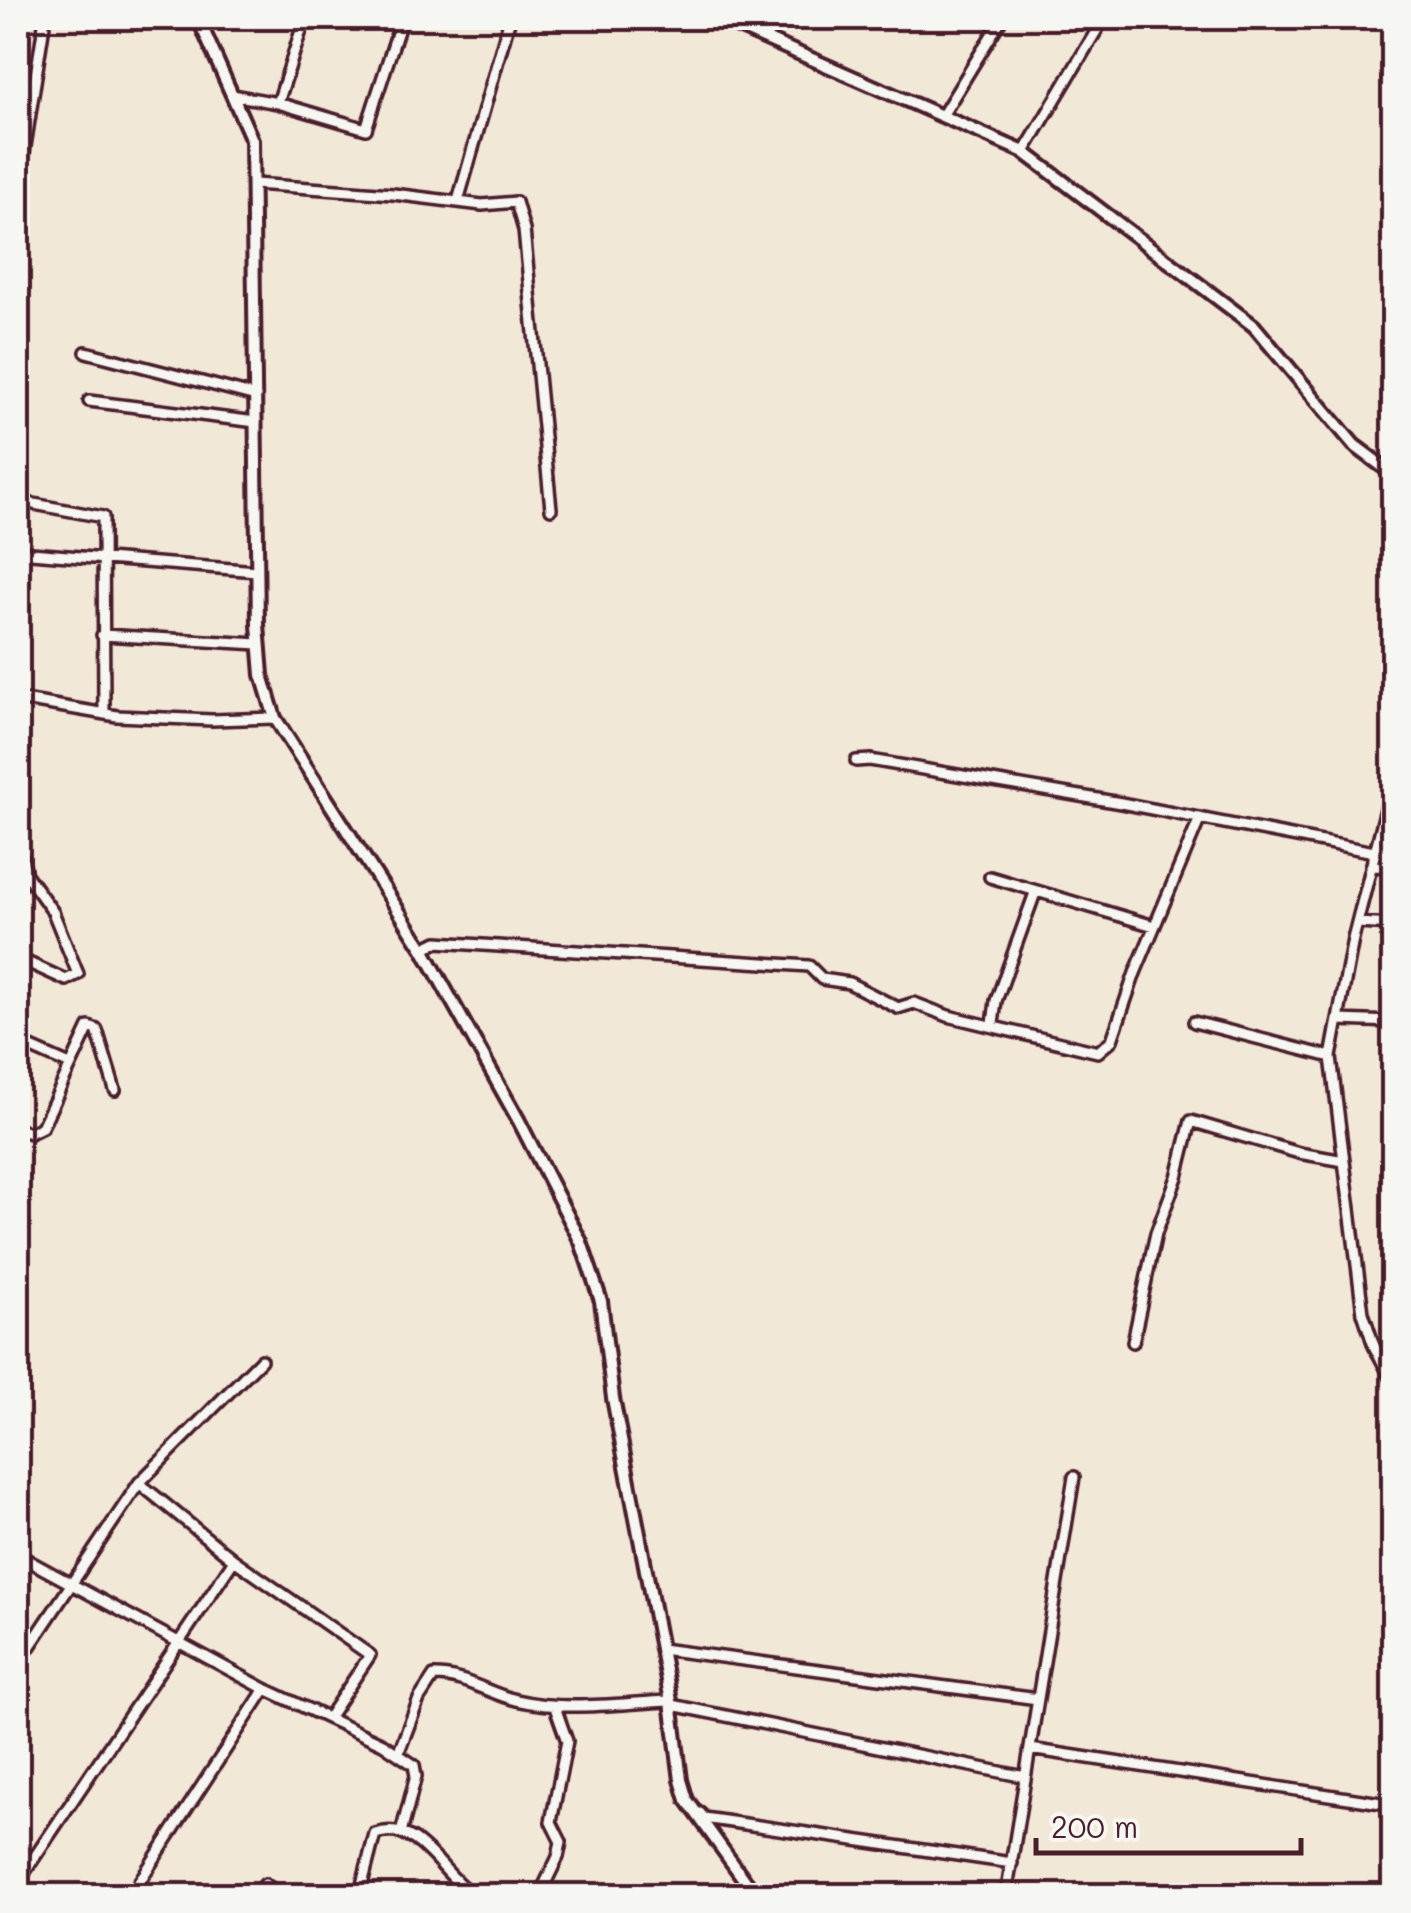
<svg xmlns="http://www.w3.org/2000/svg" width="1411" height="1913" font-family="Mali,sans-serif">
<rect width="100%" height="100%" fill="#f2e8d8"/>
<filter id="ink" filterUnits="userSpaceOnUse"><feTurbulence type="fractalNoise" baseFrequency=".01" numOctaves="2"/><feDisplacementMap in="SourceGraphic" scale="20" xChannelSelector="R" yChannelSelector="G"/><feConvolveMatrix kernelMatrix="1 2 1 2 8 2 1 2 1" color-interpolation-filters="sRGB"/></filter>
<g filter="url(#ink)">
<g fill="none" stroke-linecap="round" stroke-linejoin="round">
<defs>
<path id="minor" d="M 232,95 L 278,103 L 366,129 L 402,18
M 278,103 L 305,18
M 942,116 L 1002,18
M 1024,152 L 1104,18
M 254,184 L 393,194 L 482,205 L 516,202 L 524,230 L 551,509
M 18,191 L 45,18
M 458,201 L 510,18
M 86,352 L 256,396
M 89,401 L 256,422
M 18,501 L 103,517 L 104,714
M 18,552 L 257,571
M 102,635 L 259,644
M 18,699 L 117,716 L 212,720 L 275,718
M 856,761 L 870,760 L 1121,803 L 1374,852
M 1394,777 L 1353,939 L 1331,1057 L 1363,1313 L 1374,1346 L 1394,1383
M 18,846 L 25,869 L 18,891
M 1371,866 L 1394,867
M 990,877 L 1154,926
M 1357,923 L 1394,925
M 423,949 L 437,942 L 809,966 L 822,979 L 849,983 L 898,1008 L 914,1003 L 948,1016 L 1098,1052 L 1112,1040 L 1135,973 L 1200,818
M 18,958 L 66,980 L 78,974 L 53,912 L 25,873
M 1338,1020 L 1394,1022
M 1194,1022 L 1331,1057
M 993,1024 L 996,1001 L 1035,893
M 18,1042 L 70,1065
M 18,1129 L 30,1133 L 42,1127 L 89,1027 L 97,1030 L 115,1090
M 1133,1342 L 1156,1233 L 1177,1177 L 1191,1121 L 1299,1153 L 1344,1161
M 139,1483 L 234,1560 L 370,1655 L 328,1718
M 18,1555 L 265,1689 L 383,1744 L 414,1765 L 416,1776 L 401,1833
M 661,1649 L 1038,1699
M 18,1664 L 139,1483 L 261,1360
M 672,1705 L 1025,1777
M 1030,1749 L 1394,1805
M 398,1754 L 419,1699 L 434,1676 C 462,1675 490,1694 516,1700 C 567,1712 620,1703 671,1701
M 700,1813 L 704,1818 L 1012,1863
M 18,1882 L 234,1560
M 130,1896 L 265,1689
M 257,1896 L 265,1884 L 282,1896
M 359,1896 L 375,1834 C 422,1819 441,1878 476,1896
M 539,1896 L 558,1857 L 561,1842 L 551,1822 L 567,1741 L 555,1707
M 1006,1896 L 1074,1477
M 1387,1896 L 1394,1854"/>
<path id="tertiary" d="M 198,18 L 252,140 L 258,625 L 262,675 L 275,718 L 423,949 L 519,1121 L 581,1242 L 601,1301 L 613,1398 L 671,1701 L 681,1780 L 687,1800 L 756,1896
M 718,18 L 1024,152 L 1254,326 L 1354,445 L 1394,475"/>
</defs>
<!-- minor casing -->
<use href="#minor" stroke="#4a1f2b" stroke-width="16"/>
<!-- tertiary casing -->
<use href="#tertiary" stroke="#4a1f2b" stroke-width="18"/>
<!-- minor -->
<use href="#minor" stroke="#f6f6f2" stroke-width="9"/>
<!-- tertiary -->
<use href="#tertiary" stroke="#f6f6f2" stroke-width="10"/>
</g>
</g>
<!-- margin -->
<rect width="1411" height="1913" fill="none" stroke="#f6f6f2" stroke-width="60"/>
<rect x="30" y="30" width="1351" height="1853" fill="none" stroke="#4a1f2b" stroke-width="4" filter="url(#ink)"/>
<!-- scale -->
<path d="M1036 1838v15h265v-15" fill="none" stroke="#4a1f2b" stroke-width="5"/>
<text x="1051" y="1838" font-size="30" fill="#4a1f2b" stroke="#f6f6f2" stroke-width="8" paint-order="stroke">200 m</text>
</svg>
